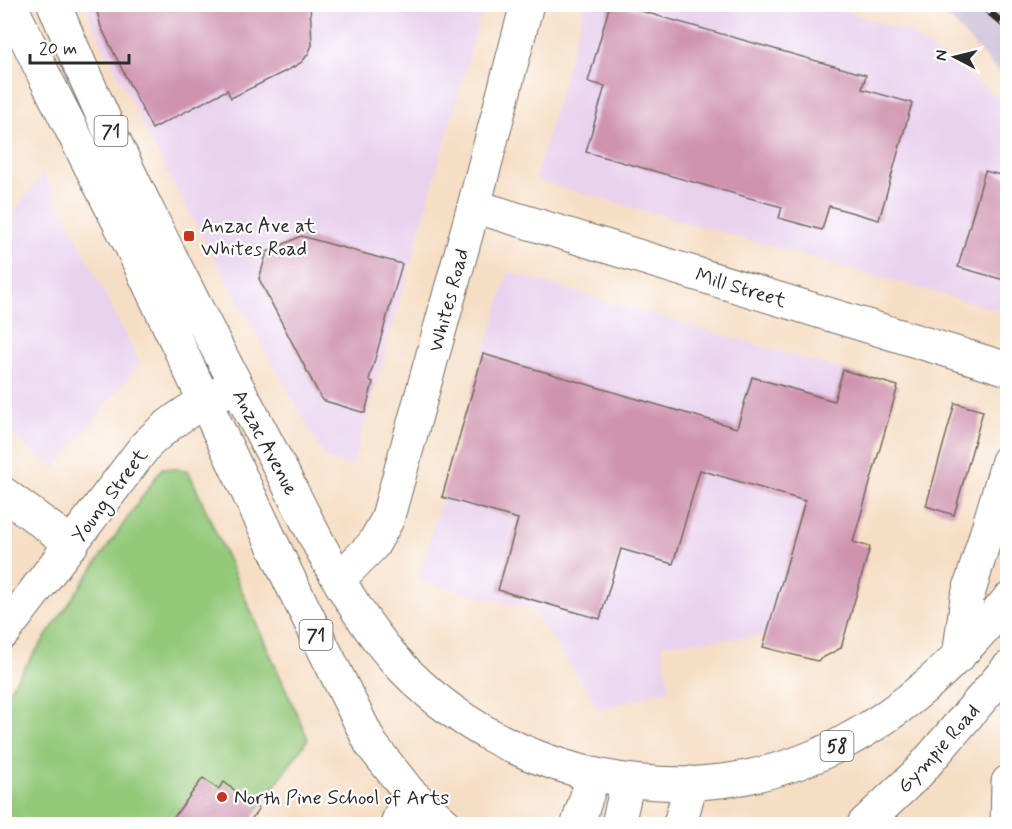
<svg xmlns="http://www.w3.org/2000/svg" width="1012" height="829" font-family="Mynerve,sans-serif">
<rect width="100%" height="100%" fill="#fff"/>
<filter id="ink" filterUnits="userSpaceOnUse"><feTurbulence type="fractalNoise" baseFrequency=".0167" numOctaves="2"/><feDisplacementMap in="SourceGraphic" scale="12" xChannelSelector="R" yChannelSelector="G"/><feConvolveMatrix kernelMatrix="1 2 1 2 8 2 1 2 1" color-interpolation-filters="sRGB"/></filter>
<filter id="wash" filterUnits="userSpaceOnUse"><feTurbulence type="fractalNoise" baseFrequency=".008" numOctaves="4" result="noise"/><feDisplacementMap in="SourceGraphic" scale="24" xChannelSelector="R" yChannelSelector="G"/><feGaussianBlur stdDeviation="1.35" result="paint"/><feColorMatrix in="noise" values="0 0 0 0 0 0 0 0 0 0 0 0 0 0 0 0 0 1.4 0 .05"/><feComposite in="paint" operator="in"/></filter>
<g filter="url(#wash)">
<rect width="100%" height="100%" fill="#f6dec4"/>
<!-- built -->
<path fill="#e9d2ee" d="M 87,5 L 484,5 L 353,466 L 326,459 L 170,178 L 91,21 Z
M 585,5 L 827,5 L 908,32 L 1007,104 L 1007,298 L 997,310 L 535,180 Z
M 44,173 L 140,363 L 55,469 L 4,429 L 5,223 Z
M 508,272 L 843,370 L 766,636 L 661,644 L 670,689 L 600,710 L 533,610 L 418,580 Z"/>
<!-- industrial -->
<path fill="#c9bfd7" d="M 932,5 L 1007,5 L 1007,82 L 952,21 Z"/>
<!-- green -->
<path fill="#94c97a" stroke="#607a52" stroke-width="1.5" d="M 162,468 L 188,470 L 308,739 L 247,824 L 5,824 L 5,696 Z"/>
<g id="blocks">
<!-- building -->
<path fill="#cf93ae" d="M 95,4 L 310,4 L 312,45 L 308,54 L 302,62 L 290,69 L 231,98 L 227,90 L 152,129 L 101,27 Z
M 610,4 L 616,4 L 866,75 L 862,89 L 912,103 L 879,220 L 829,206 L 822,230 L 779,218 L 782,207 L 586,152 L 605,86 L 588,82 Z
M 985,171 L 1008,177 L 1008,281 L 958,267 Z
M 301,236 L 402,264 L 369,380 L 373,382 L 365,413 L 322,400 L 259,279 L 267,252 Z
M 483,354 L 737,428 L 752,377 L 834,401 L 843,370 L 898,386 L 853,542 L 870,547 L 841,648 L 817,661 L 763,647 L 805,501 L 700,470 L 673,564 L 621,549 L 600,619 L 498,590 L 518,519 L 442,497 Z
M 955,403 L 983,411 L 954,515 L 926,506 Z
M 203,778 L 218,789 L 224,782 L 259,809 L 247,825 L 168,825 Z"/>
</g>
</g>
<g filter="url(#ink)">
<use href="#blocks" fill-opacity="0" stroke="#726a61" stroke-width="1.5"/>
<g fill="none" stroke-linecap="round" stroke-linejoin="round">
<defs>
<path id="minor" d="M 474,206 L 1008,369
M 4,494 L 72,544
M 339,579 L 373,545 L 387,520 L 474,206 L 527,4
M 4,632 L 146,445 C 176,416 199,404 236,385
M 397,824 L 409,792
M 1007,824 L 1008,782"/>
<path id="major" d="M 578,824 L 593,776
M 618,824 L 628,781"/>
<path id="highway" d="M 10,4 L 44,75 L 131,246 L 291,583 L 371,744 L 409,792 L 445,824
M 54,4 C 116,154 191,300 267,443 C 306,516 341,600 397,662 C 506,781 692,820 837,746 C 907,710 959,660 1008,600
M 959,656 L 967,598 L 1008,461
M 680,824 L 691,783
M 864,824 L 918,773 L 1008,668"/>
</defs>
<!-- minor casing -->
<use href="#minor" stroke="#726a61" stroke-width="35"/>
<!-- major casing -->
<use href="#major" stroke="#726a61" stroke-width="35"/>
<!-- highway casing -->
<use href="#highway" stroke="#726a61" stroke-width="35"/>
<!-- minor -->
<use href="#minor" stroke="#fff" stroke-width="33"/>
<!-- major -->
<use href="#major" stroke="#fff" stroke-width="33"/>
<!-- highway -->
<use href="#highway" stroke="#fff" stroke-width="33"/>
<defs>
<path id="rail" d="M 980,4 L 1008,28"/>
</defs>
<!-- rail casing -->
<use href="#rail" stroke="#2b2b2b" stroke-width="7"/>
<!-- rail -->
<use href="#rail" stroke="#fff" stroke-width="4.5" stroke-dasharray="14" stroke-linecap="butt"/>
</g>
</g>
<!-- markers -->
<g fill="#c8321e" stroke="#fff" stroke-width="2">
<rect x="183" y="230" width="12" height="12" rx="3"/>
<circle cx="222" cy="797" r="6"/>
</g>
<g text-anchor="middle" stroke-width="4.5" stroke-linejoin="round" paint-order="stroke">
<!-- shield labels -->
<g fill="#fff" stroke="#6b6b6b" stroke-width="1.5">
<rect x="94.5" y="116" width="33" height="30" rx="4.5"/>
<rect x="299.5" y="620" width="33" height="30" rx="4.5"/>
<rect x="820.5" y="731" width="33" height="30" rx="4.5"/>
</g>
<g font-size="18" font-weight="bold" fill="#2b2b2b">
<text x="111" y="137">71</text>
<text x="316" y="641">71</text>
<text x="837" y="752">58</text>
</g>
<!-- poi labels -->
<g font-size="20" fill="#2b2b2b" stroke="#fff" text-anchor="start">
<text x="201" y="232">Anzac Ave at<tspan x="201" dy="23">Whites Road</tspan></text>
<text x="234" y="804">North Pine School of Arts</text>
</g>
<!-- street labels -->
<g font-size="20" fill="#2b2b2b" stroke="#fff">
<text transform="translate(741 287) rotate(17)" y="7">Mill Street</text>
<text transform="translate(448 300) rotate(-75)" y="7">Whites Road</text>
<text transform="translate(266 442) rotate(62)" y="7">Anzac Avenue</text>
<text transform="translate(109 495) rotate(-53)" y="7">Young Street</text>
<text transform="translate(938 748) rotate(-48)" y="7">Gympie Road</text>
</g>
</g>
<!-- margin -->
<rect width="1012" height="829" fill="none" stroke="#fff" stroke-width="24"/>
<!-- north arrow -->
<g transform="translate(955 57) rotate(277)" stroke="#ffffff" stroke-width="4.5" paint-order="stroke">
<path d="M0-4.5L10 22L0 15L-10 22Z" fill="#2b2b2b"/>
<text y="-9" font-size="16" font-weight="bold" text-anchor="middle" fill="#2b2b2b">N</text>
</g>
<!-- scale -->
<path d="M30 54v9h99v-9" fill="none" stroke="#2b2b2b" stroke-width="3"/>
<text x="39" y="54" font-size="18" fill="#2b2b2b" stroke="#ffffff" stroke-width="4.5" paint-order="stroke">20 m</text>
</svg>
